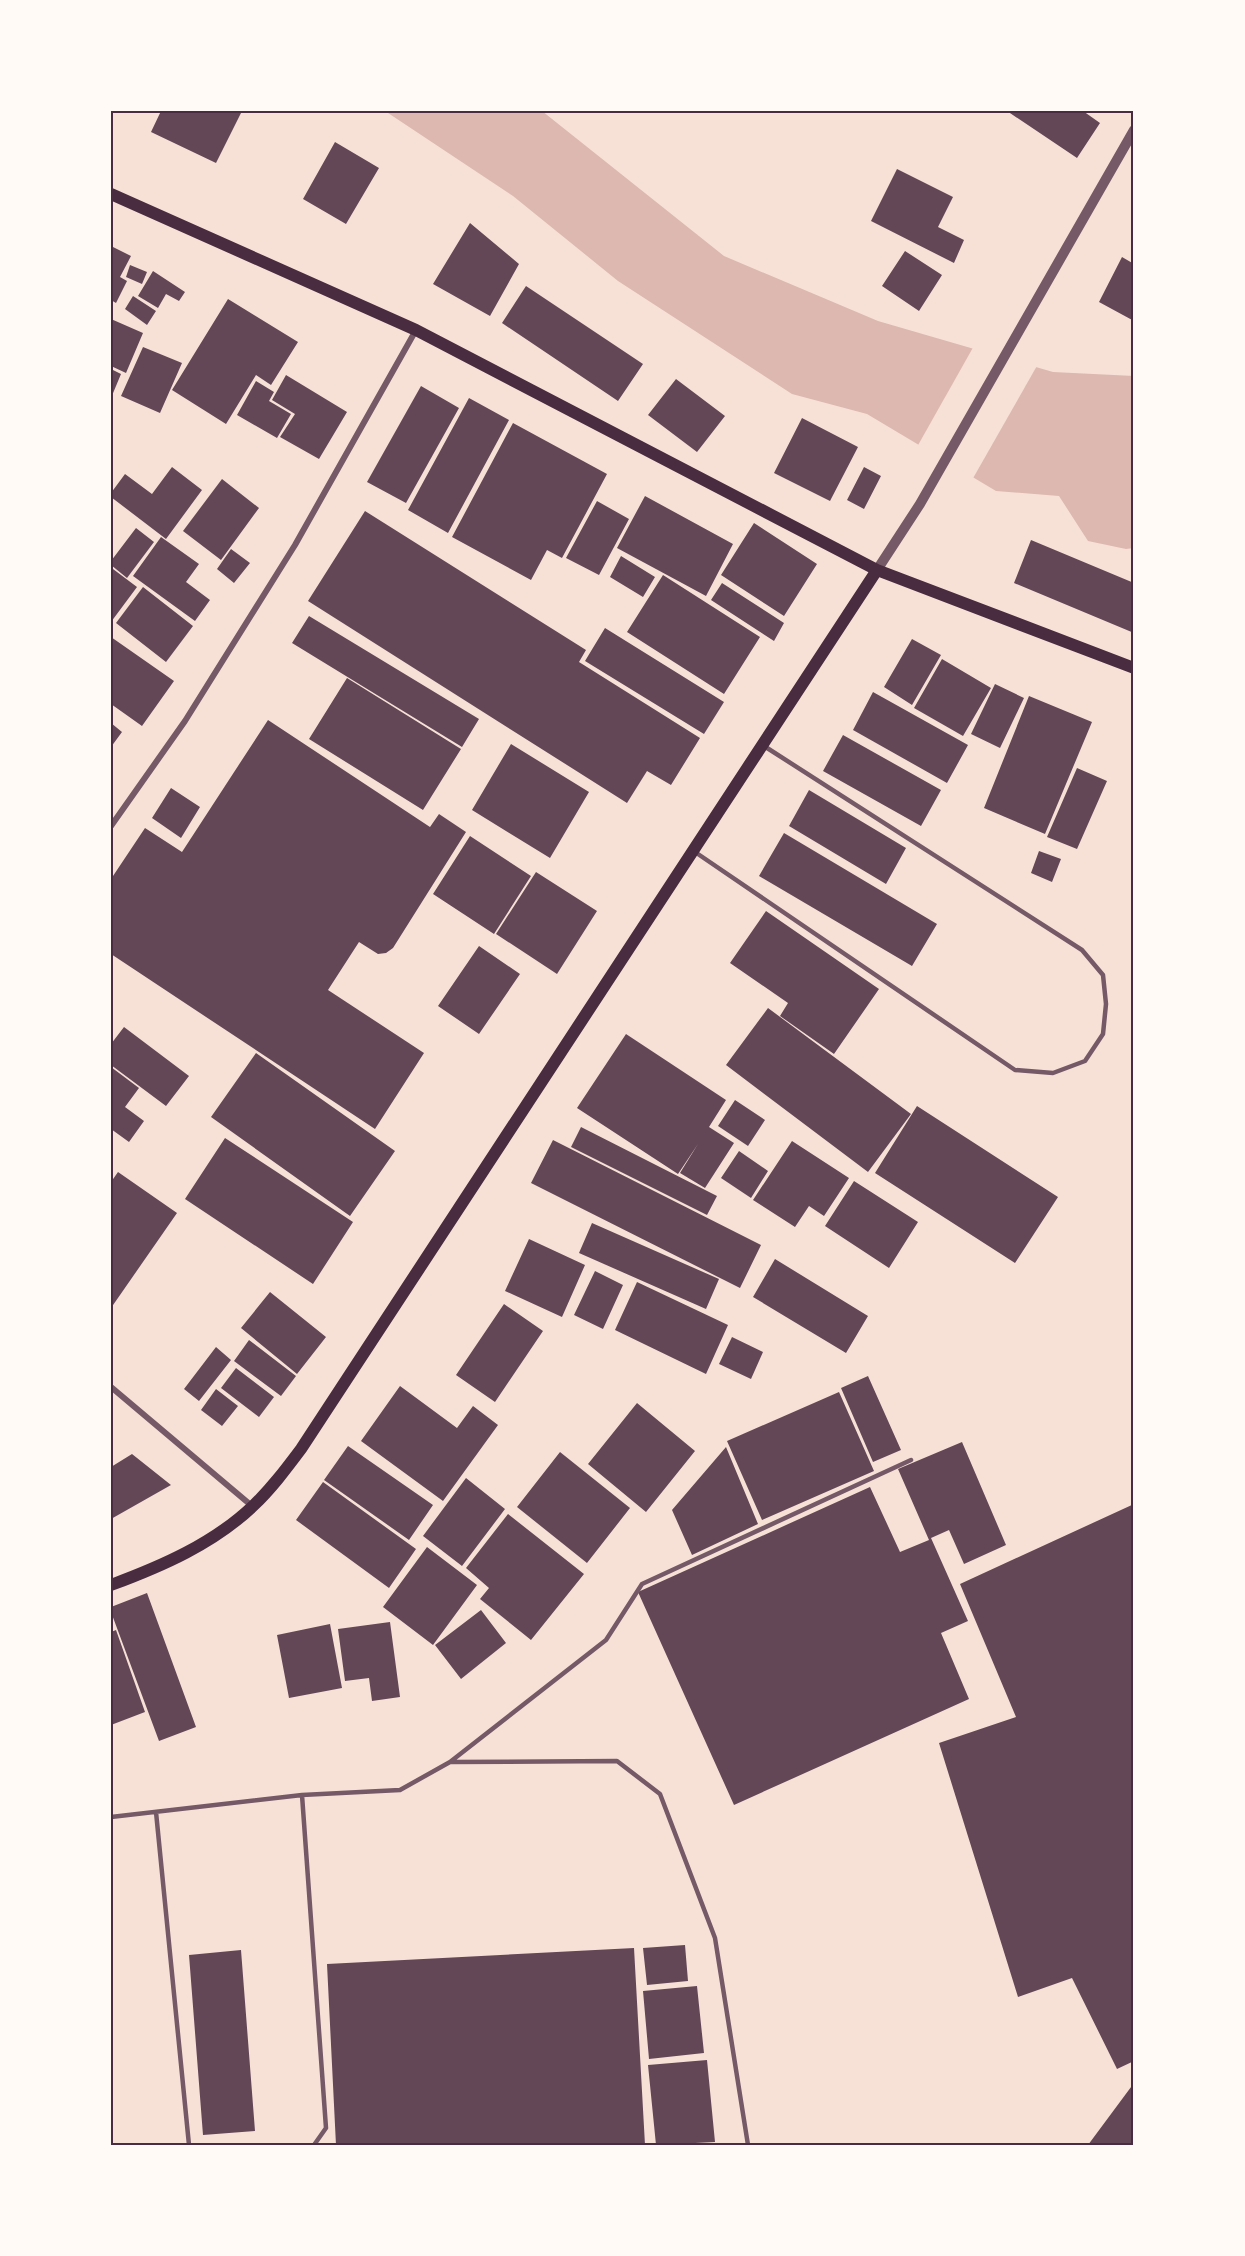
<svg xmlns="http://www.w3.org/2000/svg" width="1245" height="2256" font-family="Arial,sans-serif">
<rect width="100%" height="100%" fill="#f7e1d7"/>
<!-- water -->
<path fill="#dcb8b0" d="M 385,111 L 542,111 L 724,256 L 878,321 L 1053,372 L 1134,376 L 1134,548 L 1126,549 L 1088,541 L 1059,496 L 996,491 L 867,414 L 792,394 L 618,281 L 513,196 Z"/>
<!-- pier -->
<path fill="#f7e1d7" d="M 975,344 L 1038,364 L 972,480 L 917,447 Z"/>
<!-- building -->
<path fill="#644757" d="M 161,111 L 242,111 L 216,163 L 151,132 Z
M 1007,111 L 1083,111 L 1100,123 L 1077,158 Z
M 335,142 L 379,168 L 346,224 L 303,199 Z
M 897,169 L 953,197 L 938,227 L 964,240 L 954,263 L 871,221 Z
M 470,223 L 519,264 L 490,316 L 433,284 Z
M 111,246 L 131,256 L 120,277 L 127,281 L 116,303 L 111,300 Z
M 905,251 L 942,275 L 919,311 L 882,286 Z
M 1122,257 L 1134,264 L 1134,321 L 1099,302 Z
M 130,265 L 147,272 L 142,284 L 126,277 Z
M 153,271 L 185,292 L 179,301 L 166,294 L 158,308 L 138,296 Z
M 526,286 L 643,364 L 618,401 L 502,323 Z
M 133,296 L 156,311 L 147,325 L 125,309 Z
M 228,299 L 298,342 L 271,385 L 256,375 L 226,424 L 172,390 Z
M 111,319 L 143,333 L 126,373 L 111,366 Z
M 143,347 L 182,363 L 160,413 L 121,396 Z
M 111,369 L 121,374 L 111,398 Z
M 286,375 L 347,412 L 319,459 L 280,437 L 295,414 L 272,400 Z
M 676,379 L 725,416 L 697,452 L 648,415 Z
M 256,381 L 274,392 L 269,401 L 291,414 L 277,438 L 237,415 Z
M 421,386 L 459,408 L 406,503 L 367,482 Z
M 469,398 L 509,420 L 448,533 L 408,510 Z
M 802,418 L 858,447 L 830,501 L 774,473 Z
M 513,423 L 607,474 L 562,558 L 547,550 L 531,580 L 452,537 Z
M 172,467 L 202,490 L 166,539 L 111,497 L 111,493 L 125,474 L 152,494 Z
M 864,467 L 881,476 L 864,509 L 847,500 Z
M 222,479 L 259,508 L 221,560 L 183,531 Z
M 645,496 L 733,544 L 706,596 L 617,548 Z
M 597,501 L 629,519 L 599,575 L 566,558 Z
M 365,511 L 586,650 L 579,662 L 700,738 L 671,785 L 647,771 L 627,803 L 308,601 Z
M 754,523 L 817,564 L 784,616 L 721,575 Z
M 136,528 L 154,542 L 127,578 L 111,565 L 111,561 Z
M 161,537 L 199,564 L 186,582 L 210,600 L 195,621 L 133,576 Z
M 1031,540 L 1134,583 L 1134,633 L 1014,583 Z
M 231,549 L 250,563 L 234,583 L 217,569 Z
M 621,556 L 655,577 L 643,597 L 610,577 Z
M 113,569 L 137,587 L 111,622 L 111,572 Z
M 663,575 L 760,637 L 724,694 L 627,632 Z
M 722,583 L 784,623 L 774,641 L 711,600 Z
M 143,587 L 193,626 L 166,662 L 116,623 Z
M 309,616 L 479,719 L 462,747 L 292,643 Z
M 605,628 L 724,702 L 704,734 L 585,661 Z
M 111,637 L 174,681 L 142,726 L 111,704 Z
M 912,639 L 941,655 L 912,705 L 884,687 Z
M 942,659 L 991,688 L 963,736 L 914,708 Z
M 347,678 L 461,749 L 423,810 L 309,739 Z
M 995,684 L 1024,698 L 1000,748 L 971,734 Z
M 873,692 L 968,745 L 947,783 L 853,730 Z
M 1029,696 L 1092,722 L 1045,834 L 984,808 Z
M 268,720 L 430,827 L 439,814 L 466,832 L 393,948 L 386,953 L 378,954 L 359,942 L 328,990 L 424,1053 L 375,1129 L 111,954 L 111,879 L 145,828 L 182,852 Z
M 111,723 L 122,732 L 111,747 Z
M 843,735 L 941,790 L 921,826 L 823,771 Z
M 511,744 L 589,792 L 550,858 L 472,810 Z
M 1077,768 L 1107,781 L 1077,849 L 1047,837 Z
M 171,788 L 200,807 L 181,838 L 152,818 Z
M 809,790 L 906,848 L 886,884 L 789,826 Z
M 784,833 L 937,924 L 912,966 L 759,876 Z
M 470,836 L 531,876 L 494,934 L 433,894 Z
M 1039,851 L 1061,859 L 1052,882 L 1031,873 Z
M 536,872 L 597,911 L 557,974 L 496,934 Z
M 766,911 L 879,989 L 834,1054 L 780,1016 L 788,1003 L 730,963 Z
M 479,946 L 520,974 L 479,1034 L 438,1006 Z
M 768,1008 L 911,1114 L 868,1172 L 726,1065 Z
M 124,1027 L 189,1076 L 166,1106 L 111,1065 L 111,1044 Z
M 626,1034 L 726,1100 L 709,1127 L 734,1143 L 705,1188 L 680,1173 L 698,1144 L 678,1174 L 577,1108 Z
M 256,1053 L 395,1151 L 350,1216 L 211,1117 Z
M 111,1067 L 139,1088 L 125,1107 L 144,1121 L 129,1142 L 111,1129 Z
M 735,1100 L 765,1120 L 748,1146 L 718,1126 Z
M 917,1106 L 1058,1197 L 1015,1263 L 875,1173 Z
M 581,1127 L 717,1196 L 707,1215 L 571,1147 Z
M 225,1138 L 353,1222 L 313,1284 L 185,1199 Z
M 553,1140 L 761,1245 L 740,1288 L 531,1183 Z
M 792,1141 L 849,1178 L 824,1216 L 809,1206 L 795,1227 L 753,1200 Z
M 739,1151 L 768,1171 L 751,1198 L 721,1178 Z
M 118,1172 L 177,1213 L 111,1308 L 111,1182 Z
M 854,1181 L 918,1222 L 889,1268 L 825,1226 Z
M 592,1223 L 719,1279 L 706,1309 L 579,1253 Z
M 529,1239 L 585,1265 L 562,1317 L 505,1291 Z
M 775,1259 L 868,1316 L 846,1353 L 753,1297 Z
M 595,1271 L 623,1285 L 603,1329 L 574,1315 Z
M 637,1282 L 728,1325 L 706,1374 L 615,1330 Z
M 270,1292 L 326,1337 L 297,1374 L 241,1328 Z
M 504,1304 L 543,1331 L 495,1402 L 456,1375 Z
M 732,1337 L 763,1352 L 751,1379 L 719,1364 Z
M 249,1340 L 296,1376 L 281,1396 L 234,1361 Z
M 216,1347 L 231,1360 L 199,1401 L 184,1389 Z
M 236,1368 L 274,1397 L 259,1417 L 221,1388 Z
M 868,1376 L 901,1450 L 873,1462 L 841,1388 Z
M 400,1386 L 457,1428 L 473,1406 L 498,1425 L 443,1501 L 361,1441 Z
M 216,1389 L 238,1406 L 222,1426 L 201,1410 Z
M 839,1392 L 874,1471 L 762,1520 L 727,1441 Z
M 637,1403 L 695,1451 L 646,1512 L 588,1464 Z
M 962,1442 L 1006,1545 L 964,1564 L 949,1530 L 931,1538 L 968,1621 L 941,1633 L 969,1699 L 734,1805 L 638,1592 L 870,1487 L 900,1552 L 929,1540 L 898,1469 Z
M 348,1446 L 433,1505 L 409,1540 L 324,1480 Z
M 726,1447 L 758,1524 L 692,1555 L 672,1510 Z
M 560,1452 L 630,1508 L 587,1563 L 517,1507 Z
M 132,1454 L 171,1485 L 111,1519 L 111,1467 Z
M 466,1478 L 505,1509 L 462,1566 L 423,1536 Z
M 323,1482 L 416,1549 L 389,1588 L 296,1520 Z
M 1134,1504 L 1134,2061 L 1117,2069 L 1072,1978 L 1018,1997 L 939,1743 L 1016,1717 L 960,1584 Z
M 508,1514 L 584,1574 L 531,1640 L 480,1599 L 489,1588 L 466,1568 Z
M 427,1547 L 477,1585 L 433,1645 L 383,1607 Z
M 147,1593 L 196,1727 L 159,1741 L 111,1612 L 111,1607 Z
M 481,1610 L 506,1643 L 461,1679 L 435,1645 Z
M 390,1622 L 400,1697 L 372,1701 L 369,1678 L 345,1681 L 338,1629 Z
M 330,1624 L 342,1688 L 289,1698 L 277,1635 Z
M 116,1630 L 145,1712 L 111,1725 L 111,1632 Z
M 685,1945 L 688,1981 L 647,1985 L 643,1948 Z
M 634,1948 L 645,2145 L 336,2145 L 327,1964 Z
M 241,1950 L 255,2131 L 203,2135 L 189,1955 Z
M 697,1986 L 704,2053 L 649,2059 L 643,1991 Z
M 707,2060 L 715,2142 L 656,2145 L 648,2065 Z
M 1134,2083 L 1134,2145 L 1088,2145 Z"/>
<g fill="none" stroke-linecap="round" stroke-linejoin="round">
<!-- service -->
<path stroke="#755966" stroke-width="4.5" d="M 695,852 L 1015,1070 L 1053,1073 L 1085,1061 L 1103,1034 L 1106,1004 L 1103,975 L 1082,950 L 764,746
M 450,1762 L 606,1640 L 642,1584 L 911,1460
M 302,1795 L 326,2128 L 314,2145
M 156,1812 L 189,2145
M 111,1817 L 302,1795 L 400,1790 L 450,1762 L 617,1761 L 660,1794 L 715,1938 L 748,2145"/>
<!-- minor -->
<path stroke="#755966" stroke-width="6" d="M 111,826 L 185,721 L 295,545 L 416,330
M 111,1387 L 252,1506"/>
<!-- tertiary -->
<path stroke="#755966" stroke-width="10" d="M 877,570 L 920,504 L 1134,130"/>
<!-- secondary -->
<path stroke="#4a2c40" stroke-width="12" d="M 111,194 L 416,330 L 877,570 L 1134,668
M 111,1585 C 162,1566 213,1544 253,1506 C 271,1489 286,1469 301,1449 L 877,570"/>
</g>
<!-- border -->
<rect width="1245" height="2256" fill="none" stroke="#fffaf5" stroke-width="225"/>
<rect x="112" y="112" width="1020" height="2032" fill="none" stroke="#4a2c40" stroke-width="2"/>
</svg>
